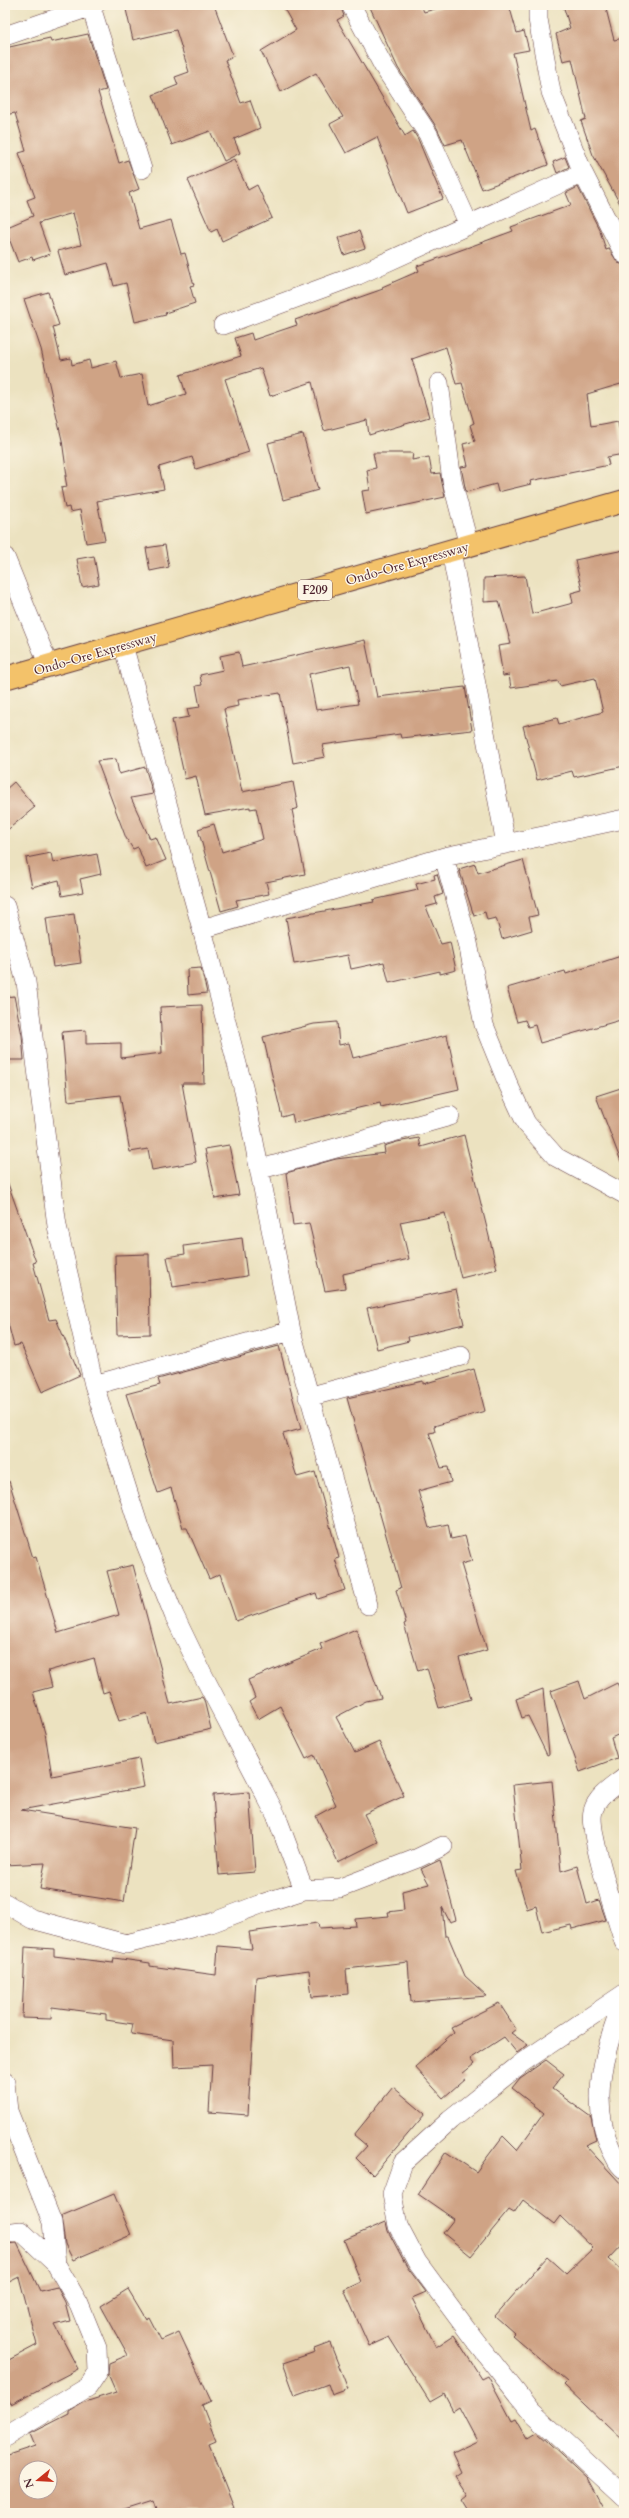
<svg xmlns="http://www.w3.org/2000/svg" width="629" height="2518" font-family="Cardo,serif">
<rect width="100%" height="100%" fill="#fcf5e5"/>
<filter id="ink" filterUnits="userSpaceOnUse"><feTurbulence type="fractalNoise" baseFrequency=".025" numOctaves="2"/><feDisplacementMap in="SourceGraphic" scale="8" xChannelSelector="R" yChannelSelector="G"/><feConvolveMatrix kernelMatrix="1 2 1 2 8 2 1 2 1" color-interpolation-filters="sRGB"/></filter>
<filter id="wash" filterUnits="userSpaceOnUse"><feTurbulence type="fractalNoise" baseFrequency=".012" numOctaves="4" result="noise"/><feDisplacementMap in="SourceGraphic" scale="16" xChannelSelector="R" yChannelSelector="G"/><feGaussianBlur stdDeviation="0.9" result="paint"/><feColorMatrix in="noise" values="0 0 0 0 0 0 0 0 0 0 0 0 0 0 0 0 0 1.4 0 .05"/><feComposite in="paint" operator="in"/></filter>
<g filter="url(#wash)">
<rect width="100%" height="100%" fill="#ece2c0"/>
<g id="blocks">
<!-- building -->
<path fill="#cfa385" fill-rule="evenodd" d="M 125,5 L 214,5 L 233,56 L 225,60 L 241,103 L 250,100 L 260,128 L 234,139 L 240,153 L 224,161 L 210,131 L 172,145 L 153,95 L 178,85 L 175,77 L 189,72 L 176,30 L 133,40 Z
M 282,5 L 340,5 L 344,16 L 337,20 L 405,136 L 413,131 L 418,139 L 443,199 L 407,213 L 377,137 L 346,153 L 330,124 L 343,117 L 316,73 L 281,92 L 261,51 L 296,30 Z
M 369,5 L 421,5 L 424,12 L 449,5 L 509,5 L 517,33 L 524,31 L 529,50 L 513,53 L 531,131 L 535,129 L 548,165 L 482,189 L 462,140 L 445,145 L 437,128 L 398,68 Z
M 563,5 L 605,5 L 614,40 L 624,38 L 624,211 L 593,155 L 581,121 L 586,119 L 572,59 L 563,61 L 556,34 L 570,28 Z
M 88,34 L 106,90 L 98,92 L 119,163 L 128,160 L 139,189 L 129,193 L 139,229 L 171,220 L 181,254 L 185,253 L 194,285 L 190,286 L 195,303 L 165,313 L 166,315 L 135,322 L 126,283 L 114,286 L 108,263 L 65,275 L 58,251 L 81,245 L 73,213 L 39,223 L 50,254 L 33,260 L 32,257 L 18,262 L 5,228 L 33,216 L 27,200 L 35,197 L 19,153 L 26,151 L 15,113 L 5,115 L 5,48 L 50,38 L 51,42 Z
M 565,157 L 569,167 L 557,173 L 553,162 Z
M 234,159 L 248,190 L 257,185 L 272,218 L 222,241 L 217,229 L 211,232 L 188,180 Z
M 578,187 L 600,231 L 606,250 L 609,249 L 618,263 L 624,265 L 624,383 L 587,394 L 591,426 L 618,421 L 624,454 L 607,457 L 609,465 L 530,481 L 531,484 L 498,492 L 496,484 L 466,492 L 461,467 L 468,466 L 463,444 L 475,441 L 470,425 L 474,423 L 462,383 L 456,384 L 446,347 L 412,359 L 429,417 L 369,435 L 367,420 L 324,431 L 312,382 L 270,396 L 261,368 L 225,379 L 249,452 L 196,469 L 192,457 L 159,467 L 164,489 L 97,501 L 105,540 L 86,543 L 80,510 L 70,512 L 69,507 L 65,508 L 61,488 L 67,487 L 65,476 L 67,476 L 62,440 L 41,349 L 24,299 L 48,292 L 59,325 L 53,327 L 61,360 L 71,358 L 72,365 L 89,360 L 91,368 L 116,361 L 121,378 L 142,374 L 148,406 L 186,394 L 180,375 L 241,356 L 235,338 L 251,333 L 253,340 L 297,325 L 295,320 L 383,289 L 382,287 L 419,271 L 417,266 L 513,231 L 511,227 L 571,205 L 566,193 Z
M 359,231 L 365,248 L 344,255 L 338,238 Z
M 303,434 L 318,490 L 283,500 L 268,443 Z
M 373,453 L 413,453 L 412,460 L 429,457 L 432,474 L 440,473 L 445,497 L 366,514 L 362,491 L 370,490 L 367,470 L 376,468 Z
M 165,545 L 169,567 L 150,571 L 146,548 Z
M 624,550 L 624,766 L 574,777 L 572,771 L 537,780 L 523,726 L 557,718 L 559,724 L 603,712 L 595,678 L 560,686 L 558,681 L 511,688 L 509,675 L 503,676 L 498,646 L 511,644 L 499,601 L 484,602 L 484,578 L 525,576 L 532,614 L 573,603 L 571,593 L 582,590 L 575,560 Z
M 94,556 L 99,584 L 82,587 L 77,559 Z
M 365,640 L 377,697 L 465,687 L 472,730 L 401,738 L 400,734 L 322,745 L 325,757 L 293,763 L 280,693 L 237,700 L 238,706 L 224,709 L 242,792 L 293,782 L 298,808 L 292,810 L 305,874 L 266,882 L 269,894 L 236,900 L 238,906 L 221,911 L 198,829 L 214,824 L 222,852 L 263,839 L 256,808 L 250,809 L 250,807 L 205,815 L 196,776 L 185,779 L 172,720 L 189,717 L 187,709 L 200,707 L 196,686 L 202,685 L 200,675 L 223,670 L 220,656 L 239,652 L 242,667 ZM 350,665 L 358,704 L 316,710 L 309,674 Z
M 116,759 L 119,774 L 145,767 L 153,794 L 131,798 L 150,839 L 156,837 L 166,860 L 146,868 L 138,847 L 133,849 L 126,838 L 97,761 Z
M 14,782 L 35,807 L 5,832 L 5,790 Z
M 51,853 L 53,863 L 97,854 L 101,874 L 80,879 L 83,892 L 62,896 L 59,880 L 32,887 L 26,858 Z
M 523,860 L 538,915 L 529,917 L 532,930 L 502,939 L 496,918 L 487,920 L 485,912 L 474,916 L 459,869 L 475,864 L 478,873 Z
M 437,874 L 443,894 L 435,897 L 437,904 L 426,907 L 441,944 L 450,942 L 456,970 L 440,974 L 440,971 L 389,983 L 384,962 L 351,969 L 348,955 L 294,964 L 286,918 L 374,902 L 373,900 L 418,890 L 416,884 L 435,879 L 434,875 Z
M 74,914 L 81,963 L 53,967 L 46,918 Z
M 624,955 L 624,1019 L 540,1043 L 535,1025 L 528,1027 L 525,1020 L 517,1022 L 507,988 L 565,971 L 566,974 Z
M 201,968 L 207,993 L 188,995 L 187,969 Z
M 14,996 L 22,1035 L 24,1060 L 5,1060 L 5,997 Z
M 202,1005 L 204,1083 L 182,1083 L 196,1162 L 152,1170 L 148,1149 L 130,1152 L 120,1095 L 68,1101 L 62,1032 L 86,1030 L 86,1044 L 121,1043 L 121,1058 L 162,1053 L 160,1007 Z
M 337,1022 L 339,1045 L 349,1043 L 353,1058 L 447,1035 L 459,1089 L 381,1107 L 380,1103 L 294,1123 L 292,1114 L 282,1117 L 263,1037 L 314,1024 Z
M 624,1087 L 624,1164 L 622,1164 L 596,1096 Z
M 464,1135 L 497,1269 L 461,1278 L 445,1213 L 400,1222 L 409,1259 L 343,1274 L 345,1288 L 325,1291 L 309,1223 L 293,1225 L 286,1173 L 336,1159 L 385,1153 L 384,1146 L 397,1142 L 419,1138 L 421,1147 Z
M 229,1145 L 239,1195 L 215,1199 L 205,1149 Z
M 5,1181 L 7,1181 L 36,1262 L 33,1263 L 49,1320 L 56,1319 L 80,1375 L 42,1392 L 21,1344 L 14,1346 L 5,1312 Z
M 242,1238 L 247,1276 L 173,1287 L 167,1257 L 185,1254 L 184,1246 Z
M 149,1254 L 150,1334 L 117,1335 L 115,1255 Z
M 456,1289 L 464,1324 L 408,1337 L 409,1341 L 377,1349 L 367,1308 Z
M 279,1346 L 301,1429 L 283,1434 L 297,1477 L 315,1472 L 339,1558 L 335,1559 L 345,1590 L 318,1599 L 316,1593 L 236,1621 L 220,1574 L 209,1579 L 187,1528 L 183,1528 L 171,1488 L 158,1493 L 126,1394 L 160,1385 L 158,1379 Z
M 474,1369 L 485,1411 L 434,1426 L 435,1432 L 429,1433 L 441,1468 L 448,1467 L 451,1482 L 418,1491 L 429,1528 L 448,1524 L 451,1539 L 465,1536 L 472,1561 L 461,1564 L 487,1650 L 459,1658 L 471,1699 L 439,1708 L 427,1668 L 418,1671 L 404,1624 L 406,1623 L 396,1590 L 401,1588 L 347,1398 L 423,1381 L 423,1384 Z
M 9,1481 L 33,1558 L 36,1557 L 58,1633 L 119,1615 L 107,1571 L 133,1565 L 170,1704 L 202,1697 L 204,1700 L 211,1729 L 154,1742 L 147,1713 L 119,1721 L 109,1691 L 103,1693 L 94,1658 L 48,1671 L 52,1687 L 33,1692 L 45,1733 L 52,1776 L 139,1759 L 144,1787 L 21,1810 L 135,1828 L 124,1902 L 40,1889 L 45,1863 L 5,1865 L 5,1482 Z
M 356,1629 L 381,1698 L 366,1701 L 336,1717 L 355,1753 L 379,1742 L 404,1796 L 364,1814 L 378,1842 L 338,1862 L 316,1816 L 336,1805 L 314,1755 L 306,1759 L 280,1706 L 258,1719 L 249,1702 L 255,1698 L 248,1680 L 322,1649 L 320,1644 Z
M 579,1681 L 585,1699 L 617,1683 L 624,1697 L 624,1732 L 611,1738 L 617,1758 L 580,1772 L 551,1691 Z
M 543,1689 L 549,1754 L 547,1755 L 528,1716 L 522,1718 L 516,1699 Z
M 552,1781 L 561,1871 L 577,1866 L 587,1904 L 599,1900 L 606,1920 L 572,1929 L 571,1925 L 542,1932 L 536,1906 L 527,1909 L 516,1871 L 522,1870 L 513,1785 Z
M 249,1792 L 255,1872 L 219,1875 L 213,1795 Z
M 440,1860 L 456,1920 L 450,1922 L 442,1907 L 445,1936 L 448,1936 L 465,1976 L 487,1996 L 411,2002 L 408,1962 L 346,1969 L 348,1994 L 312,1997 L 309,1970 L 256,1977 L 248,2115 L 209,2112 L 212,2065 L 174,2067 L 173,2040 L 131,2034 L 133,2024 L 106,2020 L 106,2014 L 52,2007 L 51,2019 L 22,2018 L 25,1947 L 54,1949 L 54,1956 L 113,1963 L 114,1958 L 150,1963 L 150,1966 L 216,1975 L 218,1946 L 252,1949 L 249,1932 L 318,1923 L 319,1928 L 356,1926 L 355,1919 L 389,1916 L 388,1912 L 404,1910 L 402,1891 L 429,1884 L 421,1869 Z
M 499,2003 L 516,2029 L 511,2033 L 528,2045 L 517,2053 L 504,2037 L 470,2059 L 474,2064 L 462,2074 L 466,2078 L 443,2098 L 415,2067 L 454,2032 L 451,2027 Z
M 546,2060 L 564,2074 L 552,2089 L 591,2117 L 596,2140 L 585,2145 L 624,2187 L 624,2243 L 609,2259 L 624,2273 L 624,2442 L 564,2385 L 567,2382 L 512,2335 L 514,2333 L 495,2316 L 547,2257 L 566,2274 L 593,2248 L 560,2216 L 554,2224 L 523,2200 L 514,2213 L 509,2210 L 471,2256 L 443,2233 L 454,2219 L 418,2194 L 446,2152 L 476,2172 L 503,2136 L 517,2150 L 544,2113 L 512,2088 L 520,2078 Z
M 393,2087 L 425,2114 L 373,2175 L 356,2158 L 367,2146 L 354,2135 Z
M 114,2194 L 131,2235 L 73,2260 L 65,2244 L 61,2216 Z
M 386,2222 L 388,2231 L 407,2267 L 426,2292 L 412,2298 L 436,2347 L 454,2335 L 482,2379 L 488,2376 L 512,2421 L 516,2419 L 527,2438 L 537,2432 L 587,2478 L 606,2513 L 471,2513 L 463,2500 L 468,2496 L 455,2476 L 461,2472 L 452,2453 L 477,2441 L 459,2407 L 453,2411 L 444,2394 L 430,2402 L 389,2337 L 369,2346 L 344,2290 L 361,2282 L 344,2240 Z
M 17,2243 L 40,2291 L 57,2287 L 65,2302 L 70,2321 L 55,2325 L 78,2369 L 11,2404 L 5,2392 L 5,2362 L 37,2345 L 19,2277 L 5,2284 L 5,2244 Z
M 128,2289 L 146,2319 L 149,2317 L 161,2340 L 179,2332 L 211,2401 L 202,2405 L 216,2441 L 209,2444 L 234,2507 L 219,2513 L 157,2513 L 153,2501 L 115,2513 L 5,2513 L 5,2456 L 35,2446 L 30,2434 L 69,2414 L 69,2411 L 82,2403 L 116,2392 L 108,2374 L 109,2363 L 128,2355 L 101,2306 ZM 26,2468 L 50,2468 L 50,2492 L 26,2492 Z
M 330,2343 L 348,2389 L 332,2395 L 328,2384 L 295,2396 L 283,2363 L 315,2352 L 314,2349 Z"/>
</g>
</g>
<g filter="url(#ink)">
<use href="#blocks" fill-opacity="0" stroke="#623c41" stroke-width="1"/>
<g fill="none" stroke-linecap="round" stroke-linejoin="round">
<defs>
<path id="minor" d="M 351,5 L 384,67 L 428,134 L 469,225
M 538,5 L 538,19 L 551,92 L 583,173 L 624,254
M 91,7 L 142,169
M 5,36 L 95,5
M 223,325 L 358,275 L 583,173
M 439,383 L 452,481 L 469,546
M 451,551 L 506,844
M 5,557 L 49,666
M 123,645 L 202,929 L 244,1091 L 291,1331 L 368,1605
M 444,857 L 468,943 L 484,1025 L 508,1084 L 526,1123 L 556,1157 L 624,1194
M 5,906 L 26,982 L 57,1226 L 94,1385 L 139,1527 L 174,1615 L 202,1673 L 276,1815 L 304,1890
M 202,929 L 444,857 L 624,819
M 261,1169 L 450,1116
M 94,1385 L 291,1331
M 308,1397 L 461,1356
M 624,1778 C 613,1787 597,1796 593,1811 C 587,1831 617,1919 624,1942
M 5,1903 L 32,1919 L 126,1944 L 211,1923 L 261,1904 L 304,1890 L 340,1888 L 418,1858 L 443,1846
M 624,1994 L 523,2062 L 450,2120 L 403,2163 L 392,2194 L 398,2226 L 417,2262 L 474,2339 L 531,2411 L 624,2497
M 624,2000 C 605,2048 588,2099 611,2149 C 615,2156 617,2164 624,2169
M 5,2082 L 8,2111 L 52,2222 L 56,2264
M 5,2233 L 21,2231 L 56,2264 L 79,2304 L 97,2348 L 98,2372 L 88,2387 L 5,2437"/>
<path id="primary" d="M 5,678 L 624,501"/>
</defs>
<!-- minor casing -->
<use href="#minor" stroke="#623c41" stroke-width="20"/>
<!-- primary casing -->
<use href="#primary" stroke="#623c41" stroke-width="24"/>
<!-- minor -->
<use href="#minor" stroke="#fff" stroke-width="19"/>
<!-- primary -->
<use href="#primary" stroke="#f3c26a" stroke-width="22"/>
</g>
</g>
<g text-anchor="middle" stroke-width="3" stroke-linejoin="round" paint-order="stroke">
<!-- shield labels -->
<rect fill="#fcf5e5" stroke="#7f5f63" stroke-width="1" x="298" y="580" width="34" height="20" rx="3"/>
<g font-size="12" font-weight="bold" fill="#4a1f2b">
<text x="315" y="594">F209</text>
</g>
<!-- street labels -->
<g font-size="13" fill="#4a1f2b" stroke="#fcf5e5">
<text transform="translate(407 563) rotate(-16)" y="5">Ondo-Ore Expressway</text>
<text transform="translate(95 653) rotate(-16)" y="5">Ondo-Ore Expressway</text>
</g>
</g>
<!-- margin -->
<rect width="629" height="2518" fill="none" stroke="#fcf5e5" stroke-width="20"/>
<!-- north arrow -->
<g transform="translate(38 2480) rotate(252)"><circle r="19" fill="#fcf5e5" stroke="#b59f9b"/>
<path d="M0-3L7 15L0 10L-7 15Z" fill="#c8321e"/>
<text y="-6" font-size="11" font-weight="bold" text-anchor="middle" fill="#4a1f2b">N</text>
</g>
</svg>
